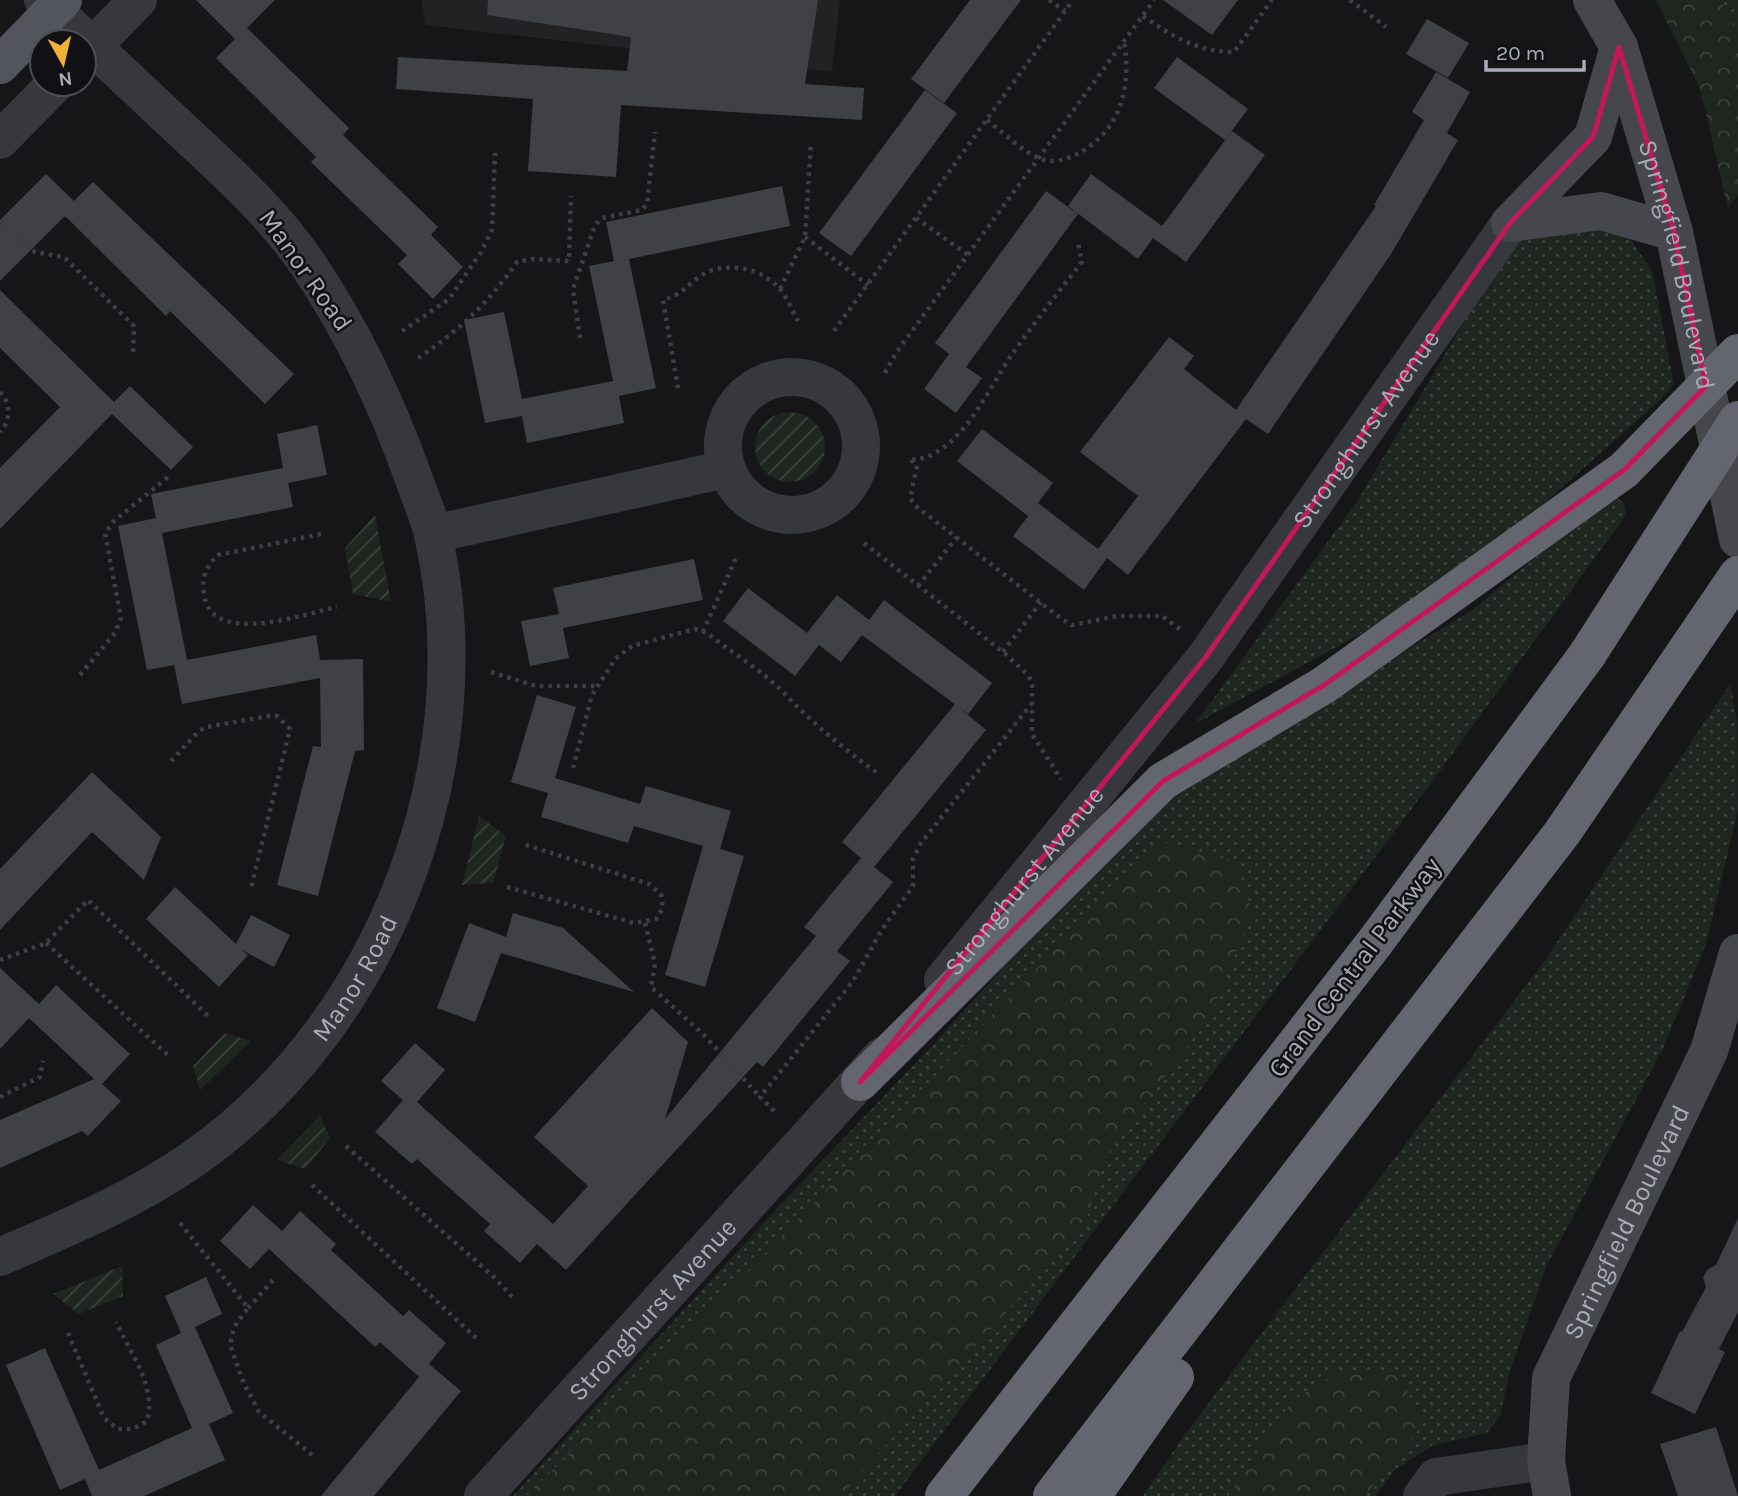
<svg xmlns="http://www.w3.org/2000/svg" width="1738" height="1496" font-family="Karla,sans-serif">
<defs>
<pattern id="grass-dots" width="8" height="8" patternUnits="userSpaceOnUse" patternTransform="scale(1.75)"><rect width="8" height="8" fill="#1e261f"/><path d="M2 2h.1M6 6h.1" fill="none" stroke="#3c433d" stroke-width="1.8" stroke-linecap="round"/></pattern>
<pattern id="forest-crowns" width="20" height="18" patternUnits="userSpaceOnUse" patternTransform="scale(1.75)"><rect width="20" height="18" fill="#1e261f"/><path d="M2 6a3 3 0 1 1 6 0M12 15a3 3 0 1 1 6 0" fill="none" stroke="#3c433d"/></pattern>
<pattern id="garden-furrows" width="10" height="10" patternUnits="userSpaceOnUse" patternTransform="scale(1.75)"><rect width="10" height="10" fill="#1e261f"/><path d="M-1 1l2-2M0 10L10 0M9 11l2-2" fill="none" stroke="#3c433d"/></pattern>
</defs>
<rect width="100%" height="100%" fill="#161618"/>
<!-- built -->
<path fill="#222225" d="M 422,0 L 840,0 L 832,72 L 425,25 Z"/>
<!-- grass -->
<path fill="url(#grass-dots)" d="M 1720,0 L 1738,0 L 1738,36 Z
M 1587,221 L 1627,234 L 1652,271 L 1674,384 L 1660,400 L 1504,539 L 1395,615 L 1195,724 L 1356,503 L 1510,246 L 1537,229 Z
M 1615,496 L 1624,503 L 1626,515 L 1437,775 L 895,1496 L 513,1496 L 779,1206 L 930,1048 L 1148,807 L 1471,611 L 1601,503 Z
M 1730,684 L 1737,722 L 1738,810 L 1706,944 L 1662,1051 L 1546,1267 L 1509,1375 L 1500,1416 L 1487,1433 L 1433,1445 L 1395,1470 L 1376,1496 L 1143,1496 L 1185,1434 L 1543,963 Z"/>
<!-- forest -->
<path fill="url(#forest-crowns)" d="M 1656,0 L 1720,0 L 1738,36 L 1738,194 L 1728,208 L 1700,89 Z
M 1158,841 L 1237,862 L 1252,912 L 1212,1013 L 1105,1158 L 1085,1225 L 851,1484 L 847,1496 L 527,1496 L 809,1208 Z
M 1340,1370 L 1396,1371 L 1424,1423 L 1365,1496 L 1228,1496 L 1292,1401 Z"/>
<!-- garden -->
<path fill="url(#garden-furrows)" d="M755 447a35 35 0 1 1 70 0a35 35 0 1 1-70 0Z
M 375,515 L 391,602 L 353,594 L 345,548 Z
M 479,816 L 506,836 L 493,883 L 462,885 Z
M 225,1033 L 251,1041 L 200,1090 L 193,1066 Z
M 320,1116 L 330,1138 L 305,1169 L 277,1160 Z
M 122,1266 L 123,1296 L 79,1314 L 53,1294 Z"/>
<!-- building -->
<path fill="#404145" d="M 196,0 L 275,0 L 247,28 L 349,128 L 343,135 L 438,227 L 431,235 L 463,267 L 433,299 L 398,264 L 407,255 L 311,162 L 316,157 L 216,58 L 235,39 Z
M 488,0 L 818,0 L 805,84 L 864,88 L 862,120 L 621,105 L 616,177 L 528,171 L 533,99 L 396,89 L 398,57 L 627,71 L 631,37 L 487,15 Z
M 970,0 L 1021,0 L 944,103 L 911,79 Z
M 1163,0 L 1238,0 L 1212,35 Z
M 1427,19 L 1469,43 L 1448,78 L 1406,54 Z
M 1177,57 L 1248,109 L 1225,140 L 1154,88 Z
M 1436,72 L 1470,92 L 1447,133 L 1458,140 L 1391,254 L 1268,434 L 1246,419 L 1128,575 L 1107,558 L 1084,590 L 1013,536 L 1038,503 L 1098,549 L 1138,496 L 1080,452 L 1169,337 L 1194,356 L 1184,369 L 1236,410 L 1376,206 L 1374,205 L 1424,120 L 1412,112 Z
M 925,90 L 957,113 L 851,256 L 819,233 Z
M 1232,131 L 1265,155 L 1186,262 L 1153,238 L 1138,259 L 1068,206 L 1091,174 L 1162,226 Z
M 46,174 L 74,201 L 93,182 L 294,374 L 265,404 L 170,311 L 166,316 L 65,216 L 0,281 L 0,220 Z
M 782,186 L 790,226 L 629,259 L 656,388 L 619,396 L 624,423 L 527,443 L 522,416 L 485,423 L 464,320 L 504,312 L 522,399 L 613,381 L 589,266 L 614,261 L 606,222 Z
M 1046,191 L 1078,214 L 966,367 L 982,378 L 956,413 L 924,389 L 949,354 L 935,343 Z
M 0,290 L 114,402 L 130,386 L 193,447 L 171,470 L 112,414 L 0,529 L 0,468 L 60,407 L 0,348 Z
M 317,425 L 327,475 L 288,483 L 293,507 L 162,533 L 187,660 L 316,635 L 320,660 L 363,659 L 364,750 L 355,751 L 318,896 L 277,885 L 313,746 L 321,747 L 320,678 L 182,704 L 174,665 L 147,670 L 118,526 L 156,518 L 151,494 L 283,468 L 277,434 Z
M 982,429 L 1053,483 L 1028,516 L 957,461 Z
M 694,559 L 703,600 L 563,628 L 569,658 L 530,666 L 521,621 L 559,614 L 553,588 Z
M 748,588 L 807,633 L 837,595 L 869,620 L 884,600 L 992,683 L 968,714 L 862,635 L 841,662 L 819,645 L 795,676 L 723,621 Z
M 537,695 L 576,707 L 555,778 L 640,804 L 646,786 L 731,811 L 720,849 L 744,856 L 705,987 L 665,975 L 703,846 L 634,826 L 628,843 L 541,817 L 548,793 L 511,782 Z
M 955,704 L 986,730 L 874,867 L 893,882 L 837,951 L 850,961 L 763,1067 L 757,1062 L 566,1270 L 537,1244 L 520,1263 L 484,1231 L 490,1224 L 417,1159 L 412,1164 L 375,1132 L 403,1100 L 381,1081 L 415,1043 L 445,1070 L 417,1102 L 553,1224 L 588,1186 L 534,1137 L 652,1008 L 688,1042 L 665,1119 L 816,936 L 804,927 L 861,858 L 842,842 Z
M 92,772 L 161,837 L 144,880 L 92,832 L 0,930 L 0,869 Z
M 175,887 L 236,944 L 251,915 L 290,935 L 274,967 L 242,950 L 248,955 L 219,987 L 146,919 Z
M 513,913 L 563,928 L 634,992 L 501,953 L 475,1022 L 437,1008 L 469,923 L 506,937 Z
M 0,968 L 39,1004 L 56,985 L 130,1054 L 102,1084 L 121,1101 L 88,1136 L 82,1131 L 0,1168 L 0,1120 L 94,1079 L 29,1018 L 0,1049 Z
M 253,1205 L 282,1231 L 300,1211 L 336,1244 L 331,1250 L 403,1316 L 409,1310 L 446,1343 L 429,1364 L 461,1391 L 374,1496 L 321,1496 L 419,1377 L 380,1342 L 375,1347 L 269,1249 L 250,1269 L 220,1241 Z
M 1738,1218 L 1738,1312 L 1719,1349 L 1725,1352 L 1695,1414 L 1651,1393 L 1680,1331 L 1682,1332 L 1706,1287 L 1703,1277 L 1708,1269 L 1716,1265 Z
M 206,1277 L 222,1314 L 195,1327 L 233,1413 L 209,1424 L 225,1460 L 144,1496 L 92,1496 L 85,1479 L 60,1490 L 6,1365 L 45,1348 L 99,1470 L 192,1428 L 156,1345 L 181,1333 L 165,1296 Z
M 1716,1427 L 1738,1496 L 1678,1496 L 1660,1444 Z"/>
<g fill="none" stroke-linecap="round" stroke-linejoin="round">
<!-- path -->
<path stroke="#3d3f44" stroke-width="4.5" stroke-dasharray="3.5 5" stroke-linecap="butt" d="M 1049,0 L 1065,11
M 1350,0 L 1386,27
M 1143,16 C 1172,36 1197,52 1234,52 L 1272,0
M 987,120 C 1003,132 1021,151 1039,158 C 1051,164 1064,160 1075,155 C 1120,133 1132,88 1124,42
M 916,218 L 968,255
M 0,223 L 35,252 L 64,257 L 134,326 L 133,357
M 805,237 L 868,285
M 780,289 L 805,237 L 811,142
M 402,331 L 449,299 L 481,252 L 492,230 L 495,153
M 834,331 L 1073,0
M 580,338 L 573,289 L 595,225 L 602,218 L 642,210 L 647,204 L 655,132
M 418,358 C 459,331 489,302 517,262 L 532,259 L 569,261 L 571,196
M 885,373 L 896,353 L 1154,0
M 678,388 L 663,300 C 683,294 684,288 699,277 C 723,260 760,267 779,288 C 787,296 792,311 798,321
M 0,392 C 11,403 11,421 0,432
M 911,460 L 917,466 L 910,498 L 917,507 L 1063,620 L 1072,625 L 1117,616 L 1162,616 L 1181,630
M 912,460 C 961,456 988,388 1013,353 C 1035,322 1058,292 1082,262 L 1078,243
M 321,534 L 218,555 C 206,566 202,576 204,593 C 209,648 304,614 337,607
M 864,543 L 1003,652 L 1029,676 L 1032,685 L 1032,734 L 1061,779
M 918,586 L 957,537
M 703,632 L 736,558
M 1003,652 L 1041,602
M 491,672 L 536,686 L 596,686
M 80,675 L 115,633 L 121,618 L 105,533 L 114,521 L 168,477
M 171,761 L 199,731 L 207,727 L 268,716 L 277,716 L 290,729 L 251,888
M 573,768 L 592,695 L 615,659 L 632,646 L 695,629 L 707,633 C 731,652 760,669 781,690 C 810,721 841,747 876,772
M 507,887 L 634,923 L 656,919 L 663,908 L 661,894 L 649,884 L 523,844
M 645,923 L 655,964 L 651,987 L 703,1034 L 760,1097
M 46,943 L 171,1058
M 0,960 L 46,943 L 88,900 L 209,1017
M 0,1097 L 40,1077 L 43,1061
M 774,1111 L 760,1097 L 853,981 L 881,931 L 913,886 L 913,859 L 921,843 L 1032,703
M 346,1146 L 494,1277 L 513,1298
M 312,1185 L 476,1338
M 180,1223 L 248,1308 L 234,1327 L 230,1345 L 244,1384 L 259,1412 L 316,1458
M 248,1308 L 275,1278
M 68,1333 L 104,1418 L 118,1429 L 133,1429 L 147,1421 C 157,1388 130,1352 116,1322"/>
<!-- street -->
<g stroke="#37383d" stroke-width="38">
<path d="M 84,55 L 138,0"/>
<path d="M 0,140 L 55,84"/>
<circle cx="792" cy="446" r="69"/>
<path d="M 433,534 L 726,469"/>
<path id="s1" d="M 943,980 L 1205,658 L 1510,223"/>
<path id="s2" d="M 0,1257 C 66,1228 133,1201 193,1159 C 384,1026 485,762 433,535 C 429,517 421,499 415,482 C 388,406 354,333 309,266 C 274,214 229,174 184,132 C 137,88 90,44 43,0"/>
<path id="s3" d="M 483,1496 L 881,1057"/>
<path d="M 1422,1496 L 1436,1477 L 1546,1461"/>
</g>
<!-- secondary -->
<g stroke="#45474d" stroke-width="38">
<path id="s4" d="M 1592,0 L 1619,47 L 1674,232 L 1738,539"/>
<path d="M 1510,223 L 1593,137 L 1619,47"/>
<path d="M 1510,223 L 1601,211 L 1674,232"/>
<path id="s5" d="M 1552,1496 L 1546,1461 L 1551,1378 L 1709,1051 L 1738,953"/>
</g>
<!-- primary -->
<path stroke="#53555c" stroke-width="38" d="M 0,65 L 63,0"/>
<!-- highway -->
<path stroke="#63666e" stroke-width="38" d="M 860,1082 L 1163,781 L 1324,685 L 1624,470
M 944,1496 L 1376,941 L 1587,655
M 1052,1496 L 1562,833 L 1738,575
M 1092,1496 L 1175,1377"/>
<!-- highway-bridge -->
<path stroke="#63666e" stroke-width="38" d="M 1624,470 L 1738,353
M 1587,655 L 1738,420"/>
</g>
<!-- marked area -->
<path fill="none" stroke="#c2185b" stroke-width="5" stroke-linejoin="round" d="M 1619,47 L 1674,232 L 1706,386 L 1624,470 L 1324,685 L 1163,781 L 860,1082 L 1205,658 L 1510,223 L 1593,137 Z"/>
<g text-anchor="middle" stroke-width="5" stroke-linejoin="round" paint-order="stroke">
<!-- street labels -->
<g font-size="26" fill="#a8adb8" stroke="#111113">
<text dy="9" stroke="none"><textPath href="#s4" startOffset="280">Springfield Boulevard</textPath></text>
<text transform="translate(306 270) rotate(55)" y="9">Manor Road</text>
<text dy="9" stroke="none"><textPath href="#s1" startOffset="695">Stronghurst Avenue</textPath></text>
<text dy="9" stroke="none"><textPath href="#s1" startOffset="128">Stronghurst Avenue</textPath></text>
<text transform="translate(1354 967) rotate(-53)" y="9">Grand Central Parkway</text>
<text dy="9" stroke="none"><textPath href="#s2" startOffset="462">Manor Road</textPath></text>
<text dy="9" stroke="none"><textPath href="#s5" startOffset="292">Springfield Boulevard</textPath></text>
<text dy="9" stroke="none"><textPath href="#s3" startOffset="252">Stronghurst Avenue</textPath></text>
</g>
</g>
<!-- north arrow -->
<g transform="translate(63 63) rotate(172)"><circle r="33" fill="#111113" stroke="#4d4f55" stroke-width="2"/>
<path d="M0-5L12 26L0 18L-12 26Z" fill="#f2b134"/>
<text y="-10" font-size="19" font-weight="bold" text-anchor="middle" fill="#a8adb8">N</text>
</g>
<!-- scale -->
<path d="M1486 60v10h98v-10" fill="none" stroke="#a8adb8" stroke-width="3.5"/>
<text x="1496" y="60" font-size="21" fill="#a8adb8" stroke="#111113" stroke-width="5" paint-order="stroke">20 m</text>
</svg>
